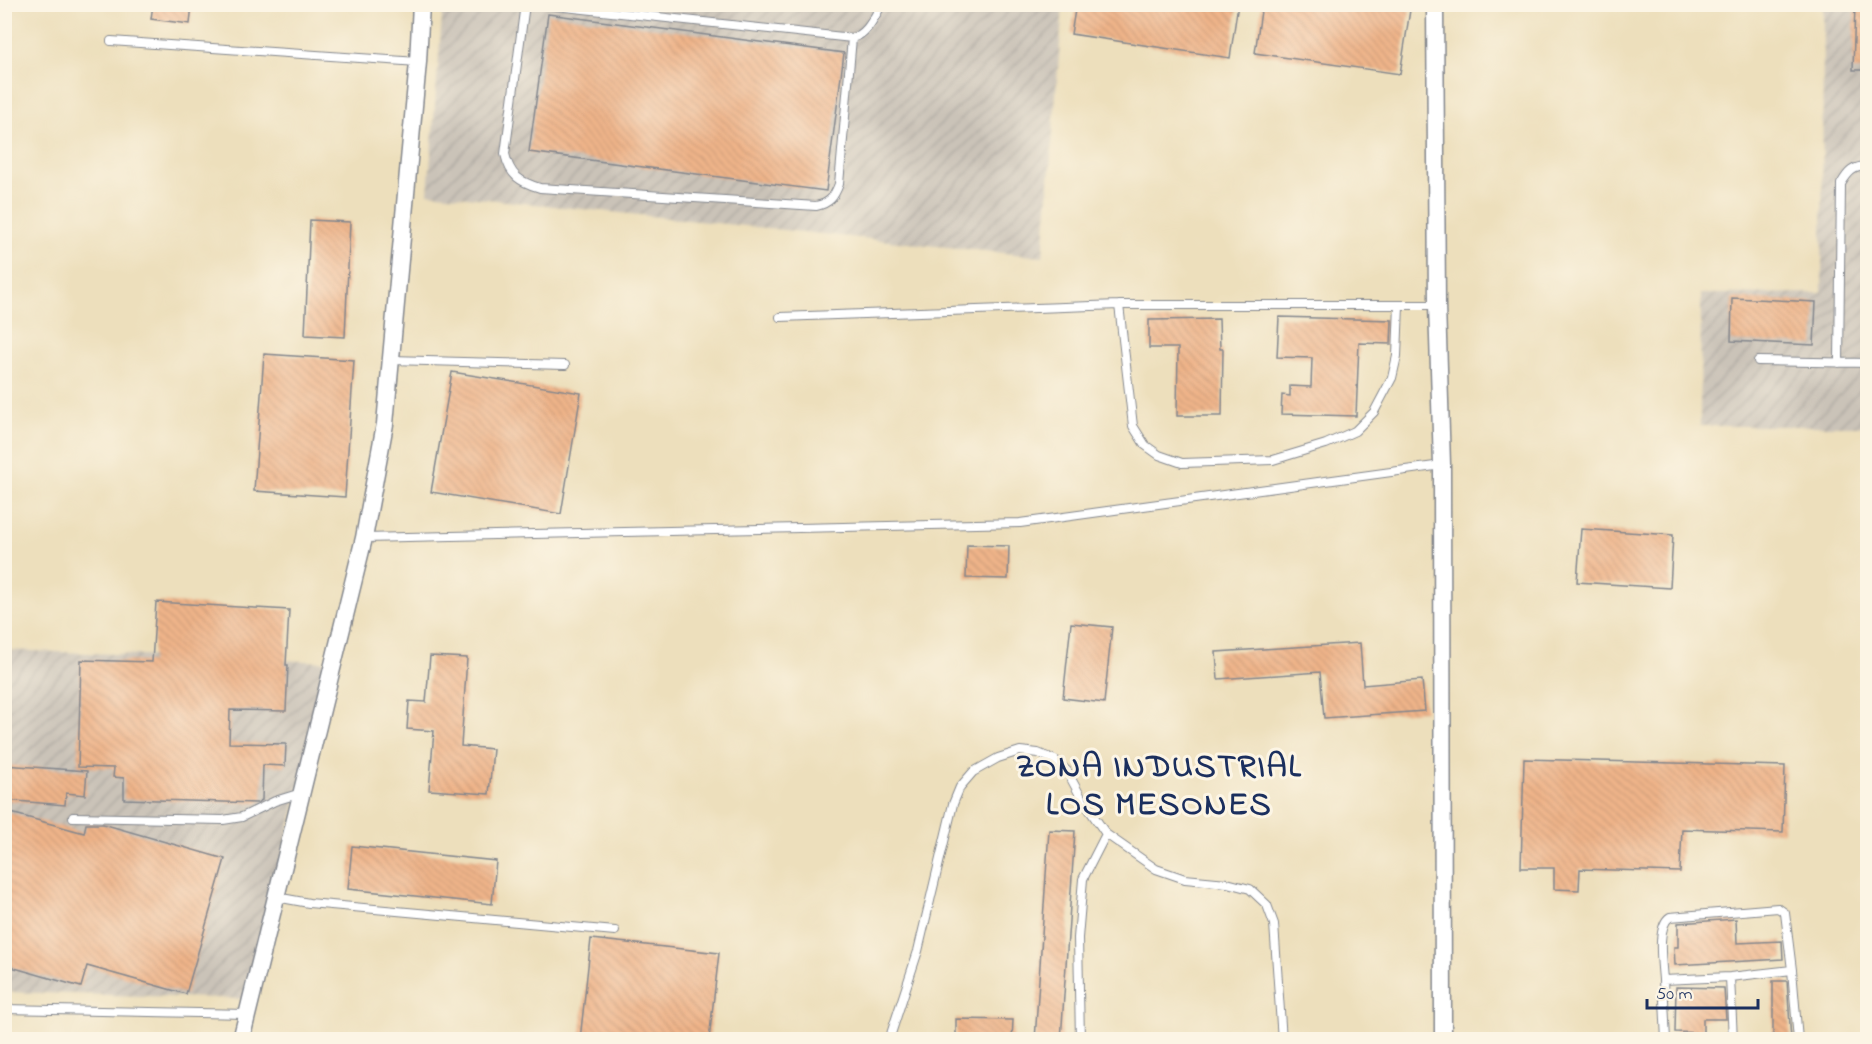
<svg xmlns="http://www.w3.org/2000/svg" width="1872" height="1044" font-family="'Indie Flower',sans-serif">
<defs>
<pattern id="industrial-furrows" width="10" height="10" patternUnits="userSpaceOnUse" patternTransform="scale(1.5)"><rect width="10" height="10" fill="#cac3b8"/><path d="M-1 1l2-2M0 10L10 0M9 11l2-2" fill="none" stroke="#ada8a1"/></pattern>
<pattern id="building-back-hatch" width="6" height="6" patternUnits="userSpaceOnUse" patternTransform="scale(1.5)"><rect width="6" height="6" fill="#efb489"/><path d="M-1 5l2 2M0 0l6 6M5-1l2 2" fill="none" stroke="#cc9b79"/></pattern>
</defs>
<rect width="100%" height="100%" fill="#fcf5e5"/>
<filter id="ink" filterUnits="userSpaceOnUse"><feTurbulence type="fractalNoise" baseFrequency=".0167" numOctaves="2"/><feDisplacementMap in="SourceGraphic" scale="12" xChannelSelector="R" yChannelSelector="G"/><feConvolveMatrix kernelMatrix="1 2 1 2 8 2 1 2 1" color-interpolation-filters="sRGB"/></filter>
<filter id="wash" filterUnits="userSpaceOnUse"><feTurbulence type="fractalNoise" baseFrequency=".008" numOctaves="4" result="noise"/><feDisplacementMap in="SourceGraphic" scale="24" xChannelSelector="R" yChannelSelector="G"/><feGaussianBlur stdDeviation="1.35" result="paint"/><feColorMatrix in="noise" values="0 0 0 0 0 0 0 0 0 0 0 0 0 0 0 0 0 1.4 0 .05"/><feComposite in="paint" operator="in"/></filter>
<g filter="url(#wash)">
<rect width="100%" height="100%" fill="#eddfbc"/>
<!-- industrial -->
<path fill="url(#industrial-furrows)" d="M 443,5 L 1063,5 L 1043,257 L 428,193 Z
M 1823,5 L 1867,5 L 1867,426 L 1700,426 L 1701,294 L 1822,293 Z
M 5,650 L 329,662 L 248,999 L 5,992 Z"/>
<g id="blocks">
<!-- building -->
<path fill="url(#building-back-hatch)" d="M 153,4 L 192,4 L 190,24 L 151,19 Z
M 1076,4 L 1238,4 L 1230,58 L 1071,34 Z
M 1262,4 L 1372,4 L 1410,10 L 1400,74 L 1255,53 Z
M 1855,4 L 1868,4 L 1868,70 L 1853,70 Z
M 548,14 L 844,53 L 826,191 L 529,152 Z
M 310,220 L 350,222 L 345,337 L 305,335 Z
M 1732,298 L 1816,302 L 1814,345 L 1731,341 Z
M 1279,317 L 1392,320 L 1391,344 L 1359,343 L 1356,416 L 1281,414 L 1282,395 L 1290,396 L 1290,386 L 1311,387 L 1312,358 L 1277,357 Z
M 1219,319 L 1220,349 L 1223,349 L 1222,416 L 1177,416 L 1178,348 L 1149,348 L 1149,320 Z
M 264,354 L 354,360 L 345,497 L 254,491 Z
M 452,372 L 581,393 L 561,514 L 431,492 Z
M 1581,529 L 1673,535 L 1670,588 L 1577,582 Z
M 967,545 L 1009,546 L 1008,579 L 966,578 Z
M 156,602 L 289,610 L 286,665 L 288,665 L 286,711 L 230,710 L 229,743 L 286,744 L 285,766 L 263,765 L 262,800 L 257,803 L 124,799 L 124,778 L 113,777 L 114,768 L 78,767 L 81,660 L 152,662 Z
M 1071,623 L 1112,627 L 1104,703 L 1063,698 Z
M 1360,643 L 1363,685 L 1422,680 L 1425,711 L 1324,718 L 1320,672 L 1218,679 L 1216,652 Z
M 430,656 L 467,658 L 461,746 L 493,749 L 489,794 L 429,790 L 434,731 L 407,729 L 409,701 L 426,702 Z
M 1524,759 L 1785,766 L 1783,832 L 1682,829 L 1680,872 L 1580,869 L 1579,890 L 1554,889 L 1554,868 L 1521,868 Z
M 4,765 L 87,771 L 85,795 L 66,793 L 65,805 L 4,800 Z
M 4,811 L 84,833 L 86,824 L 103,824 L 225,859 L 186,994 L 87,966 L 81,987 L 4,965 Z
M 1049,830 L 1075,831 L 1061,1040 L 1035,1040 Z
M 352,846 L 496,861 L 492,904 L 348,889 Z
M 1736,919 L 1737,943 L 1782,941 L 1783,959 L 1675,965 L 1674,947 L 1678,947 L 1678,923 Z
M 591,939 L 719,953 L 709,1040 L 580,1040 Z
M 1773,981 L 1787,981 L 1791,1040 L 1773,1040 Z
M 1676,987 L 1724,988 L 1726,1019 L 1703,1019 L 1703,1033 L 1675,1032 Z
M 956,1019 L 1013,1020 L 1012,1040 L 956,1040 Z"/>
</g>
</g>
<g filter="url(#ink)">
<use href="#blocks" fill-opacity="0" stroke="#84878d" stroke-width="1.5"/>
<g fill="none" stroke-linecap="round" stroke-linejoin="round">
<defs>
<path id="service" d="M 525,4 L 505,154 C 510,176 520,182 540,188 L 816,206 C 830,203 834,197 839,184 L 852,38
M 537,4 L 852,38 C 868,34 874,17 882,4
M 992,4 L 993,5
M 111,41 L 418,62
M 1119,305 L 1133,426 L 1145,445 L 1159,455 L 1182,463 L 1273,460 L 1326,444 L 1355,431 L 1374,412 L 1392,378 L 1397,356 L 1399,305
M 780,317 L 1119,305 L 1437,305
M 391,360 L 565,365
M 1758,361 L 1868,363
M 1839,363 L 1841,184 C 1848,172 1853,166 1868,166
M 364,538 L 1020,523 L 1442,465
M 73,817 L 223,820 L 242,817 L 275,801 L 301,793
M 276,897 L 309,903 L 615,931
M 1730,977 L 1733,1040
M 1663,980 C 1662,964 1656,926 1670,917 L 1778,908 L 1785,913 L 1792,970
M 4,1009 L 247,1014
M 889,1040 L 918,951 L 953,804 L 960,787 L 973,772 L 998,758 L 1020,751 L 1038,753 L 1055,760 L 1067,771 L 1082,799 L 1106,834 L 1156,869 L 1185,879 L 1227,883 L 1250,889 L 1267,905 L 1274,924 L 1282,1040
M 1080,1040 L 1078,938 L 1083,879 L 1106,834
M 1666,1040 L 1663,980 L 1730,977 L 1792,970 L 1798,1040"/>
<path id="minor" d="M 1435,4 L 1437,305 L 1442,465 L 1443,1040
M 241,1040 L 364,538 L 385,424 L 418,62 L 421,4"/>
</defs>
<!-- service casing -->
<use href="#service" stroke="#84878d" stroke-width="10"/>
<!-- minor casing -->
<use href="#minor" stroke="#84878d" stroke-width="19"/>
<!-- service -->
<use href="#service" stroke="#fff" stroke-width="8"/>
<!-- minor -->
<use href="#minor" stroke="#fff" stroke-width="16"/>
</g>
</g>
<g text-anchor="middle" stroke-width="6" stroke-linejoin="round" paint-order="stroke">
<!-- district labels -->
<g font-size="33" font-weight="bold" letter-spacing="1.5" fill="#1b2f5e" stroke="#fcf5e5">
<text x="1159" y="776">ZONA INDUSTRIAL<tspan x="1159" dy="38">LOS MESONES</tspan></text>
</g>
</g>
<!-- margin -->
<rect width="1872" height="1044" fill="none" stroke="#fcf5e5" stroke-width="24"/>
<!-- scale -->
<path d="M1647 999v9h111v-9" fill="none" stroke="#1b2f5e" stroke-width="3"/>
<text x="1656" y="999" font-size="18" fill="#1b2f5e" stroke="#fcf5e5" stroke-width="4.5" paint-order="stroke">50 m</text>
</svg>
